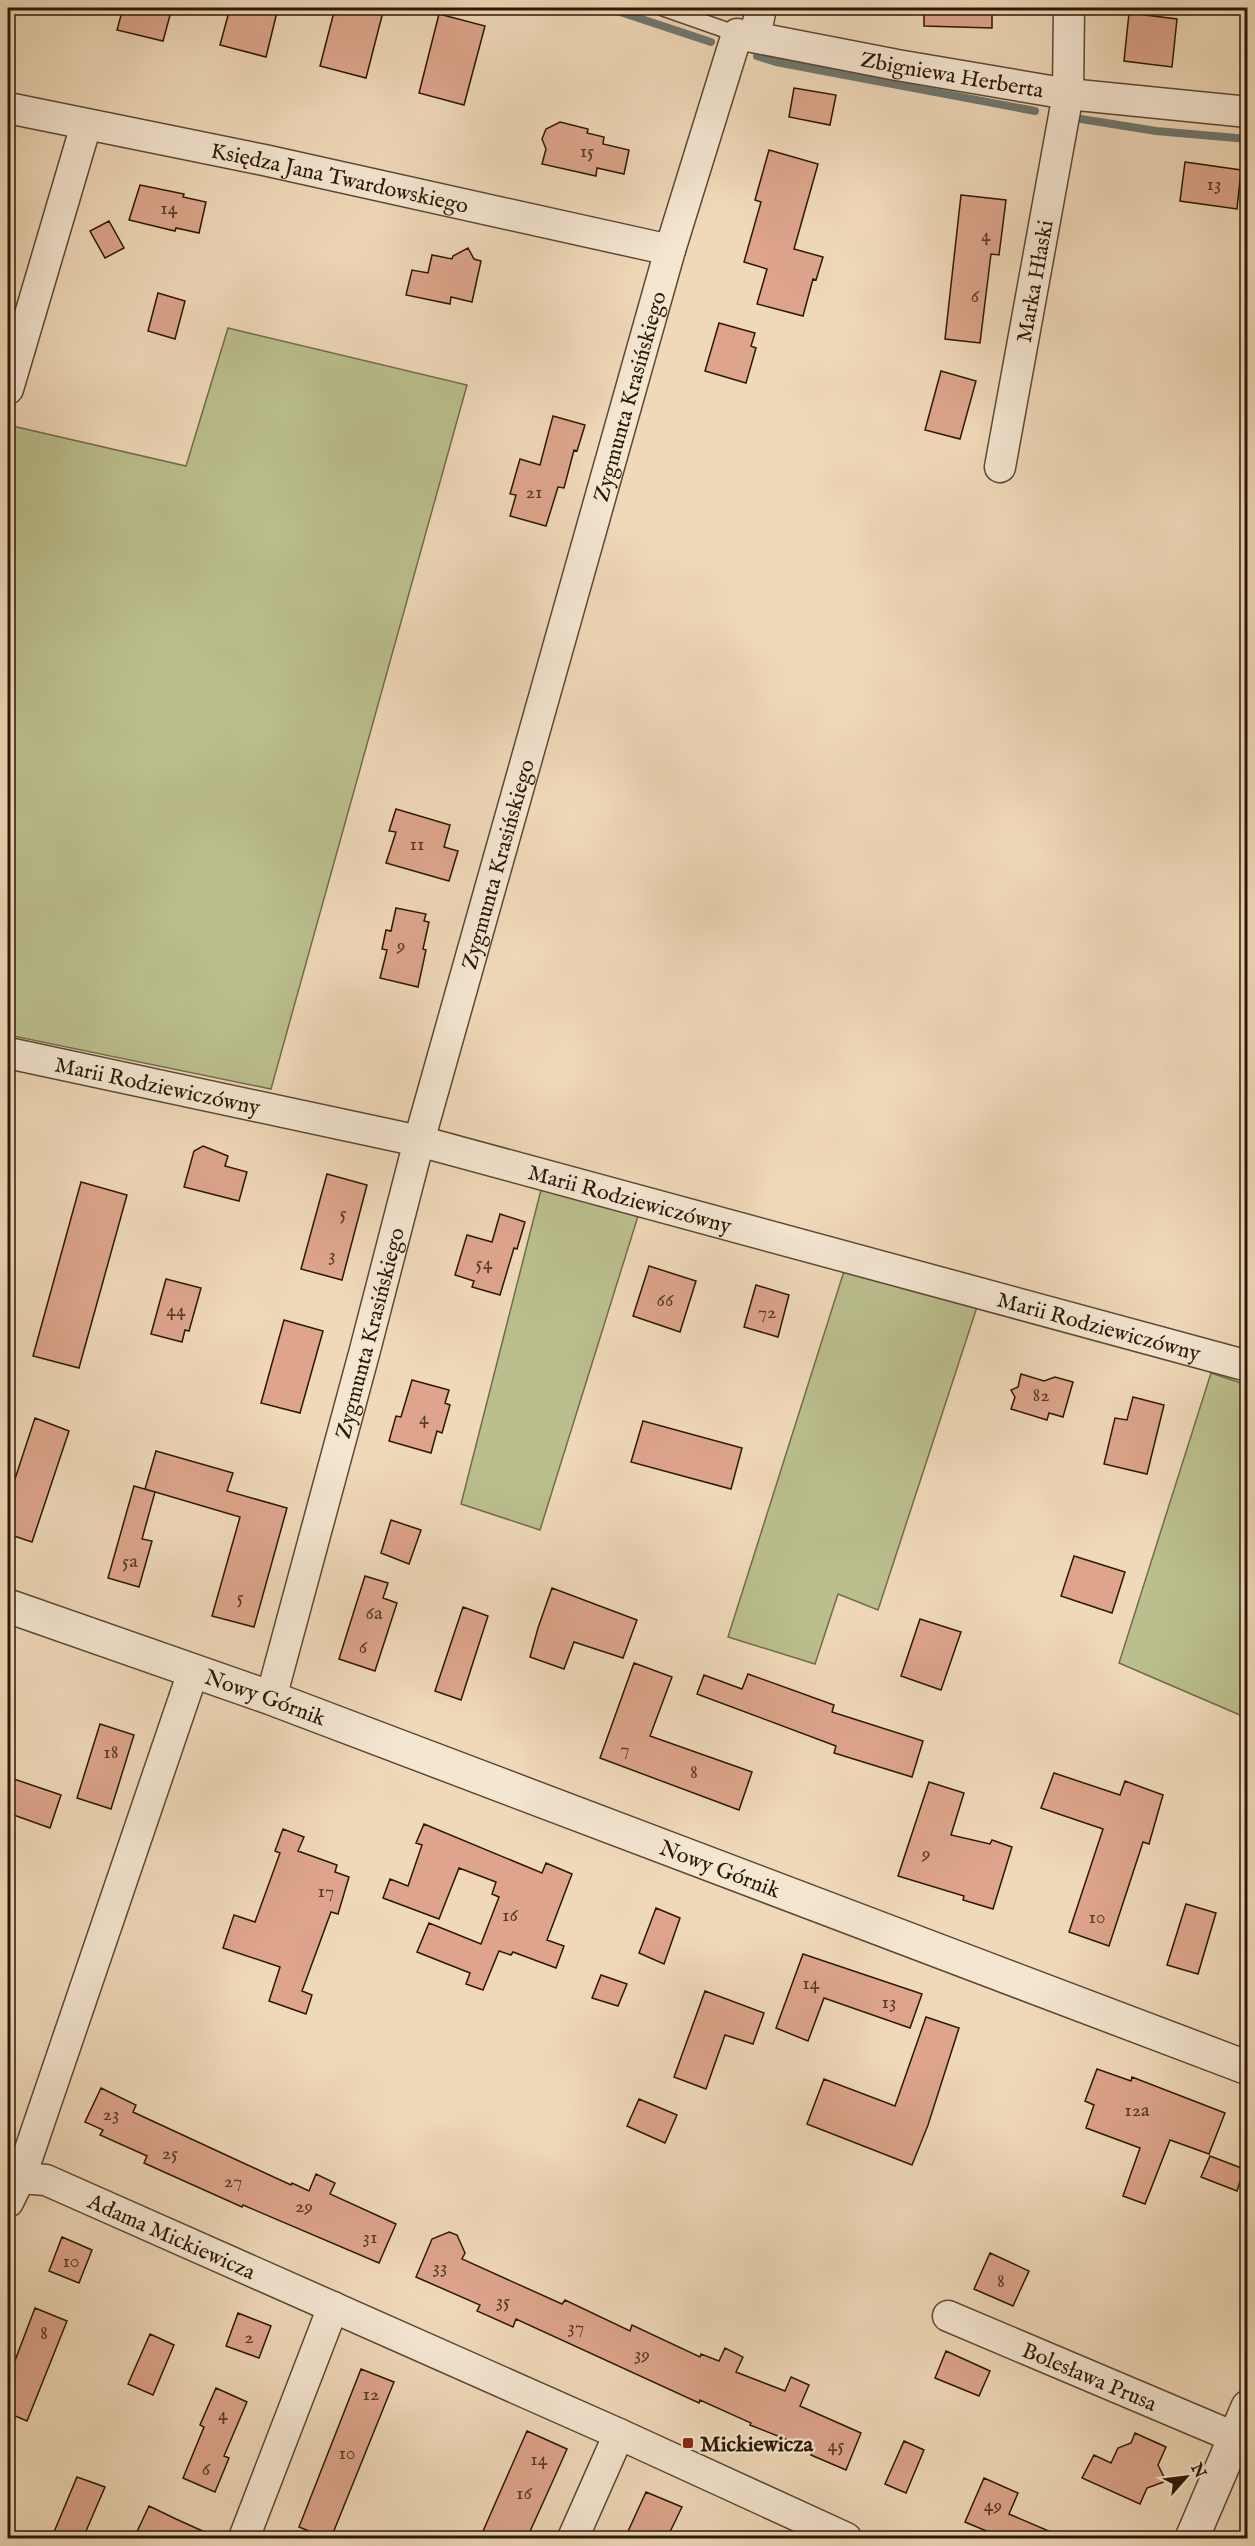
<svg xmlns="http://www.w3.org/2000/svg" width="1255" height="2546" font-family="'IM FELL English',serif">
<rect width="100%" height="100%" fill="#f0d9b9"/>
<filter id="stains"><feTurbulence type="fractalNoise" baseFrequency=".00333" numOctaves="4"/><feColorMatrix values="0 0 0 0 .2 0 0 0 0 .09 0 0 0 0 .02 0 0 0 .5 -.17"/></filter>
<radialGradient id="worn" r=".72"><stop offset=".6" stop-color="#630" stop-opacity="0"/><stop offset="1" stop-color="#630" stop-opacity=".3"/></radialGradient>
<!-- green -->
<path fill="#bbbf8e" stroke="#736c4a" stroke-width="1.5" d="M 228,328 L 467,385 L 271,1089 L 8,1035 L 8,425 L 186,466 Z
M 542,1186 L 639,1213 L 540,1530 L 461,1504 Z
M 845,1268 L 977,1307 L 878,1610 L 838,1594 L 815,1664 L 728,1637 Z
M 1211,1373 L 1247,1385 L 1247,1718 L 1119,1663 Z"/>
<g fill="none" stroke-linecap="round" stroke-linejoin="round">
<!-- stream -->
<path stroke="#6f7871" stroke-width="8" d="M 608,8 L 711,42
M 757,56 L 776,62 L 1035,111
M 1081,119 L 1156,131 L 1248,139"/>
</g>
<!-- building -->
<path fill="#dea58c" stroke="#2b1806" stroke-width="1.5" d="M 123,8 L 172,8 L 163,41 L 117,30 Z
M 230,8 L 278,8 L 266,57 L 220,45 Z
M 335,8 L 384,8 L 366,78 L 320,66 Z
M 924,8 L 992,8 L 992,28 L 924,26 Z
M 1129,13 L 1177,19 L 1172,67 L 1124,61 Z
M 439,14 L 485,26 L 464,105 L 419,93 Z
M 794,88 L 836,95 L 830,125 L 789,117 Z
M 560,122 L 588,129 L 587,133 L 604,137 L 603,144 L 629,150 L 624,174 L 597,168 L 596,176 L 542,164 L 546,149 L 542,139 L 546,129 Z
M 769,150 L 818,164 L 794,249 L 823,257 L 816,280 L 813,279 L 803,316 L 757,304 L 767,269 L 744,262 L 761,202 L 755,200 Z
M 1185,162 L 1241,170 L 1237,209 L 1180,201 Z
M 140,185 L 184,194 L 183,197 L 206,202 L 199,233 L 176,228 L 175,231 L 129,220 Z
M 961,195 L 1006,200 L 999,255 L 991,254 L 980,343 L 945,339 Z
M 109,221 L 124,248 L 105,258 L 90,231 Z
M 468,248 L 474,259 L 481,261 L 472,302 L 451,297 L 450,304 L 406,295 L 412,270 L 428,273 L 432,255 L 452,259 L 453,256 Z
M 158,293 L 185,301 L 175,339 L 148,331 Z
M 719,323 L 755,333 L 751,346 L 756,348 L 746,383 L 705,371 Z
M 941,371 L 976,381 L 960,439 L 925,430 Z
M 553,416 L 585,425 L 577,451 L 574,450 L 564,488 L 558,487 L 546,526 L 510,516 L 516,495 L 510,494 L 520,459 L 540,465 Z
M 396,809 L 450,825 L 444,847 L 458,851 L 449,881 L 386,863 L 396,832 L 389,831 Z
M 396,908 L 426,914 L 424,921 L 429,922 L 423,949 L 426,950 L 418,987 L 380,978 L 387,950 L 382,949 L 386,930 L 391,931 Z
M 203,1146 L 228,1156 L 225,1166 L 247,1172 L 239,1201 L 184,1187 L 194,1151 Z
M 327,1174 L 367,1185 L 342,1280 L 301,1269 Z
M 81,1182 L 127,1195 L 79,1368 L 33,1356 Z
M 500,1214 L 525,1222 L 517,1249 L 514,1248 L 500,1295 L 472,1287 L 474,1281 L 455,1275 L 467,1235 L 492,1242 Z
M 649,1266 L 696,1281 L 680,1332 L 633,1316 Z
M 166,1279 L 201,1288 L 189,1331 L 185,1330 L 182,1342 L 151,1334 Z
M 756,1285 L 789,1295 L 778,1337 L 744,1327 Z
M 284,1320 L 323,1331 L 300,1413 L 261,1403 Z
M 1021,1374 L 1044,1381 L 1055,1377 L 1073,1382 L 1063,1417 L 1049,1413 L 1047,1420 L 1011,1409 L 1015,1397 L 1011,1390 L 1018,1387 Z
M 412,1380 L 449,1390 L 445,1403 L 450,1405 L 442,1433 L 437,1431 L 431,1453 L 389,1441 L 396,1416 L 401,1417 Z
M 1133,1397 L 1164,1405 L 1147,1474 L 1104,1464 L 1115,1418 L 1127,1420 Z
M 35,1418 L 69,1431 L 32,1542 L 8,1534 L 8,1500 Z
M 643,1421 L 742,1448 L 731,1489 L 631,1462 Z
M 156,1451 L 233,1473 L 227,1491 L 287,1508 L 254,1627 L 212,1616 L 240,1517 L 145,1489 Z
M 134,1486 L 155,1492 L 142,1539 L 152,1541 L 139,1587 L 108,1578 Z
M 391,1520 L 421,1530 L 409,1564 L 381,1553 Z
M 1074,1556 L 1125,1572 L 1112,1613 L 1061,1596 Z
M 365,1576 L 388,1583 L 383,1598 L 397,1603 L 375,1671 L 339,1659 Z
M 552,1588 L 637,1620 L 623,1658 L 574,1642 L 564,1669 L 530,1657 L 538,1628 Z
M 463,1607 L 488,1616 L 461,1700 L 435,1691 Z
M 920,1619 L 961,1632 L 941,1690 L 901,1676 Z
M 634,1663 L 672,1677 L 650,1736 L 752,1772 L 739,1810 L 600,1758 Z
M 748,1674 L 834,1705 L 832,1712 L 923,1741 L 912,1777 L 834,1753 L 836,1746 L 697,1694 L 704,1675 L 742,1689 Z
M 100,1724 L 134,1735 L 111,1809 L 77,1798 Z
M 1054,1773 L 1120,1795 L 1125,1781 L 1163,1795 L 1149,1844 L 1143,1842 L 1109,1946 L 1069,1932 L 1103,1829 L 1041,1808 Z
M 8,1777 L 61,1795 L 50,1828 L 8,1813 Z
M 929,1782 L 964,1793 L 951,1835 L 990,1844 L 992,1840 L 1012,1847 L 993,1909 L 963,1900 L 964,1896 L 898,1876 Z
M 424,1824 L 542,1873 L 546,1863 L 572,1874 L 547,1940 L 564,1946 L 556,1968 L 513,1952 L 511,1955 L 499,1951 L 483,1990 L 466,1984 L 470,1973 L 417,1952 L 429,1923 L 481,1944 L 499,1897 L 492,1894 L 496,1882 L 459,1868 L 439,1919 L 383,1898 L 390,1879 L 408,1886 L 422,1845 L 416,1843 Z
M 283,1829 L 304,1837 L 298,1851 L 337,1865 L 335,1872 L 349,1877 L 338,1914 L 331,1912 L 302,1991 L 312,1995 L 306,2014 L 269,2001 L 280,1967 L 223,1948 L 234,1915 L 255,1922 L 280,1853 L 275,1851 Z
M 1186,1904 L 1216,1913 L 1198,1974 L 1167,1965 Z
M 656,1908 L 680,1918 L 664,1964 L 639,1953 Z
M 803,1954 L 922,1994 L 910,2028 L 824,1998 L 808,2041 L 776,2028 Z
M 601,1975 L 627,1984 L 618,2006 L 592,1998 Z
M 705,1991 L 764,2013 L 753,2044 L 725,2035 L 706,2089 L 674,2077 Z
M 926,2017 L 959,2028 L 928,2125 L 912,2165 L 807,2124 L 824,2079 L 895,2106 Z
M 1097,2069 L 1131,2081 L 1132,2077 L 1225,2113 L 1209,2154 L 1170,2140 L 1145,2204 L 1123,2196 L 1140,2148 L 1086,2128 L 1094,2105 L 1085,2101 Z
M 101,2088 L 136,2105 L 133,2112 L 291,2185 L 292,2183 L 309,2191 L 316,2174 L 335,2183 L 330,2194 L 396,2224 L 379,2263 L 243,2205 L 242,2207 L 144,2163 L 147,2156 L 100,2135 L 103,2130 L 85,2122 Z
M 639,2099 L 677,2115 L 665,2143 L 627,2126 Z
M 1210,2156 L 1244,2169 L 1237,2191 L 1201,2177 Z
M 449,2232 L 457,2235 L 465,2253 L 462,2259 L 562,2304 L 565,2300 L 630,2331 L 632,2325 L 700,2357 L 701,2354 L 719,2361 L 725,2348 L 743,2357 L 736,2372 L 785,2391 L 791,2377 L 809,2385 L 800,2406 L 861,2433 L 846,2470 L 811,2455 L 813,2450 L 750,2425 L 751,2423 L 700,2400 L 699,2403 L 516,2319 L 513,2327 L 477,2311 L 480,2305 L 416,2277 L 432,2239 Z
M 62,2237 L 92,2250 L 79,2283 L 49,2271 Z
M 990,2253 L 1029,2271 L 1013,2306 L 974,2289 Z
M 35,2308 L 67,2321 L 27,2421 L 8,2413 L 8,2379 Z
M 238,2313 L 271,2326 L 259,2358 L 226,2346 Z
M 150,2334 L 174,2345 L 153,2395 L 128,2384 Z
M 946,2351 L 990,2371 L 979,2396 L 935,2378 Z
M 361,2369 L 394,2382 L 331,2538 L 326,2538 L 299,2527 Z
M 216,2388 L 247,2402 L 224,2456 L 229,2458 L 215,2492 L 183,2478 L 204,2427 L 200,2425 Z
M 527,2431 L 567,2449 L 551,2485 L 527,2538 L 480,2538 Z
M 1135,2433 L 1166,2447 L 1158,2465 L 1166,2481 L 1147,2488 L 1140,2504 L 1082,2478 L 1094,2455 L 1111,2463 L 1118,2448 L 1131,2443 Z
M 904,2441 L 924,2450 L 906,2493 L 885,2484 Z
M 77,2477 L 105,2487 L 83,2538 L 69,2538 L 54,2532 Z
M 984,2478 L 1018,2493 L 1009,2514 L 1065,2538 L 1003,2538 L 965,2522 Z
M 646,2492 L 682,2507 L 667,2538 L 625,2538 Z
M 149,2506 L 176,2519 L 218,2538 L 134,2538 Z"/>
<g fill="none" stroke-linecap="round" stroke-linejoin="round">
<defs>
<path id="service" d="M 663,8 L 737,34"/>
<g id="minor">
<path d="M 755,37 L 761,8"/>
<path id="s1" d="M 8,108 L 264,160 L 670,250"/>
<path d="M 8,389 L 86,125"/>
<path id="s2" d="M 1000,467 L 1068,94 L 1069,8"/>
<path id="s3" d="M 8,1053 L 419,1141 L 1248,1366"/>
<path id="s4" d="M 271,1698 L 365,1350 L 419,1141 L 670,250 L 737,34 L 897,65 L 1068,94 L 1248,112"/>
<path id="s5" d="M 8,2177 L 46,2180 L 619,2434 L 846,2538"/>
<path d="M 8,2202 L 21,2176 L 193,1672"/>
<path id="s6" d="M 948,2316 L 1234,2437"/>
<path d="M 244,2538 L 333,2307"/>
<path d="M 573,2538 L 619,2434"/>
</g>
<g id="tertiary">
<path id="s7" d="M 8,1606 L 271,1698 L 1248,2068"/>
<path d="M 1192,2538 L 1248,2407"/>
</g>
</defs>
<!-- service casing -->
<use href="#service" stroke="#5c4833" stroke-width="18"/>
<!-- minor casing -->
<use href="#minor" stroke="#5c4833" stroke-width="33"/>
<!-- tertiary casing -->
<use href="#tertiary" stroke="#5c4833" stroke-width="36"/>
<!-- service -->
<use href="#service" stroke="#f5e6d2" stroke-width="15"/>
<!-- minor -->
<use href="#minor" stroke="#f5e6d2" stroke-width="30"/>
<!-- tertiary -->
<use href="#tertiary" stroke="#f5e6d2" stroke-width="33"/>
</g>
<!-- markers -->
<rect fill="#8f2418" stroke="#f5e6d2" stroke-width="2" x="682" y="2437" width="12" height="12" rx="3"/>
<g text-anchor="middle" stroke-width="4.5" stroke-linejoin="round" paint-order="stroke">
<!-- number labels -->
<g font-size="20" fill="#583b28">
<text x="587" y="157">15</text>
<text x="1214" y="190">13</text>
<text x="169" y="214">14</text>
<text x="986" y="241">4</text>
<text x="975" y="302">6</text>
<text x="534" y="498">21</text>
<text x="417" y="850">11</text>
<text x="401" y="951">9</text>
<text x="343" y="1219">5</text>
<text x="332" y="1261">3</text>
<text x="484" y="1269">54</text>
<text x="665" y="1306">66</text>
<text x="176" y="1316">44</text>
<text x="767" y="1318">72</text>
<text x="1041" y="1401">82</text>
<text x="424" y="1424">4</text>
<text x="130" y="1567">5a</text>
<text x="240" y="1603">5</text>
<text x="374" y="1619">6a</text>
<text x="363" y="1653">6</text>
<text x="625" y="1755">7</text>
<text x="111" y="1758">18</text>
<text x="694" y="1778">8</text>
<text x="926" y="1859">9</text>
<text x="326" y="1897">17</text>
<text x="510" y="1921">16</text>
<text x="1097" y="1923">10</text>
<text x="811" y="1989">14</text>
<text x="889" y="2008">13</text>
<text x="1137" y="2116">12a</text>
<text x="111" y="2120">23</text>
<text x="170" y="2159">25</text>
<text x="233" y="2187">27</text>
<text x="304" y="2212">29</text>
<text x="370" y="2243">31</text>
<text x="71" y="2267">10</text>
<text x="440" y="2273">33</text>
<text x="1001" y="2287">8</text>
<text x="503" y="2307">35</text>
<text x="576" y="2333">37</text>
<text x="44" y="2339">8</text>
<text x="249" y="2343">2</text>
<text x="642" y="2360">39</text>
<text x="371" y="2400">12</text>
<text x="223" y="2420">4</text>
<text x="836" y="2451">45</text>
<text x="347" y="2459">10</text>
<text x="539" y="2465">14</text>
<text x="206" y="2475">6</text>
<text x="524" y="2499">16</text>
<text x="993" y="2511">49</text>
</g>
<!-- street labels -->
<g font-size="22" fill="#2b1806" stroke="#f5e6d2">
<text dy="8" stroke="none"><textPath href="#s4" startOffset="1947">Zbigniewa Herberta</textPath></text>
<text dy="8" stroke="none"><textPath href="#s1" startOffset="339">Księdza Jana Twardowskiego</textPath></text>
<text dy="8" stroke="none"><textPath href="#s2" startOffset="189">Marka Hłaski</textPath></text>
<text dy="8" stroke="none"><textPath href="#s4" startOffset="1350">Zygmunta Krasińskiego</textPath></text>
<text dy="8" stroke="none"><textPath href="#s4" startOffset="864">Zygmunta Krasińskiego</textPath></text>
<text dy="8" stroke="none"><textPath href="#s3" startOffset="153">Marii Rodziewiczówny</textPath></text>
<text dy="8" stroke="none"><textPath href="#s3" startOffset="639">Marii Rodziewiczówny</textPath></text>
<text dy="8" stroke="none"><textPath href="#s3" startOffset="1125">Marii Rodziewiczówny</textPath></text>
<text dy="8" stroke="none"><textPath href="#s4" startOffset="378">Zygmunta Krasińskiego</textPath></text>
<text dy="8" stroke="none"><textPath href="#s7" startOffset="273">Nowy Górnik</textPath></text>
<text dy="8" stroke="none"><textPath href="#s7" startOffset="759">Nowy Górnik</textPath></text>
<text dy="8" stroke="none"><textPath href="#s5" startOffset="176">Adama Mickiewicza</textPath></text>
<text dy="8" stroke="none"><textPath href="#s6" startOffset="154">Bolesława Prusa</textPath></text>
</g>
<!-- poi labels -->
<g font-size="22" font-weight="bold" fill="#2b1806" stroke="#f5e6d2" text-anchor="start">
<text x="700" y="2451">Mickiewicza</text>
</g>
</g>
<!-- margin -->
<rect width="1255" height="2546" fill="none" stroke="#f0d9b9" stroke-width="30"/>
<rect x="9" y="9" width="1237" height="2528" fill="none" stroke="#2b1806" stroke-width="3"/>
<rect x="15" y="15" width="1225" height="2516" fill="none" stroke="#2b1806" stroke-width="1.5"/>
<!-- north arrow -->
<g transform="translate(1186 2477) rotate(62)" stroke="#f5e6d2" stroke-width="4.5" paint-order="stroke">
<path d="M0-4.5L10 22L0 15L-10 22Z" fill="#2b1806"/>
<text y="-9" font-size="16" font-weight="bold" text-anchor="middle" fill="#2b1806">N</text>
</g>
<rect width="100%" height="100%" filter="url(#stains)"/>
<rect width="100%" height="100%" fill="url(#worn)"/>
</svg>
